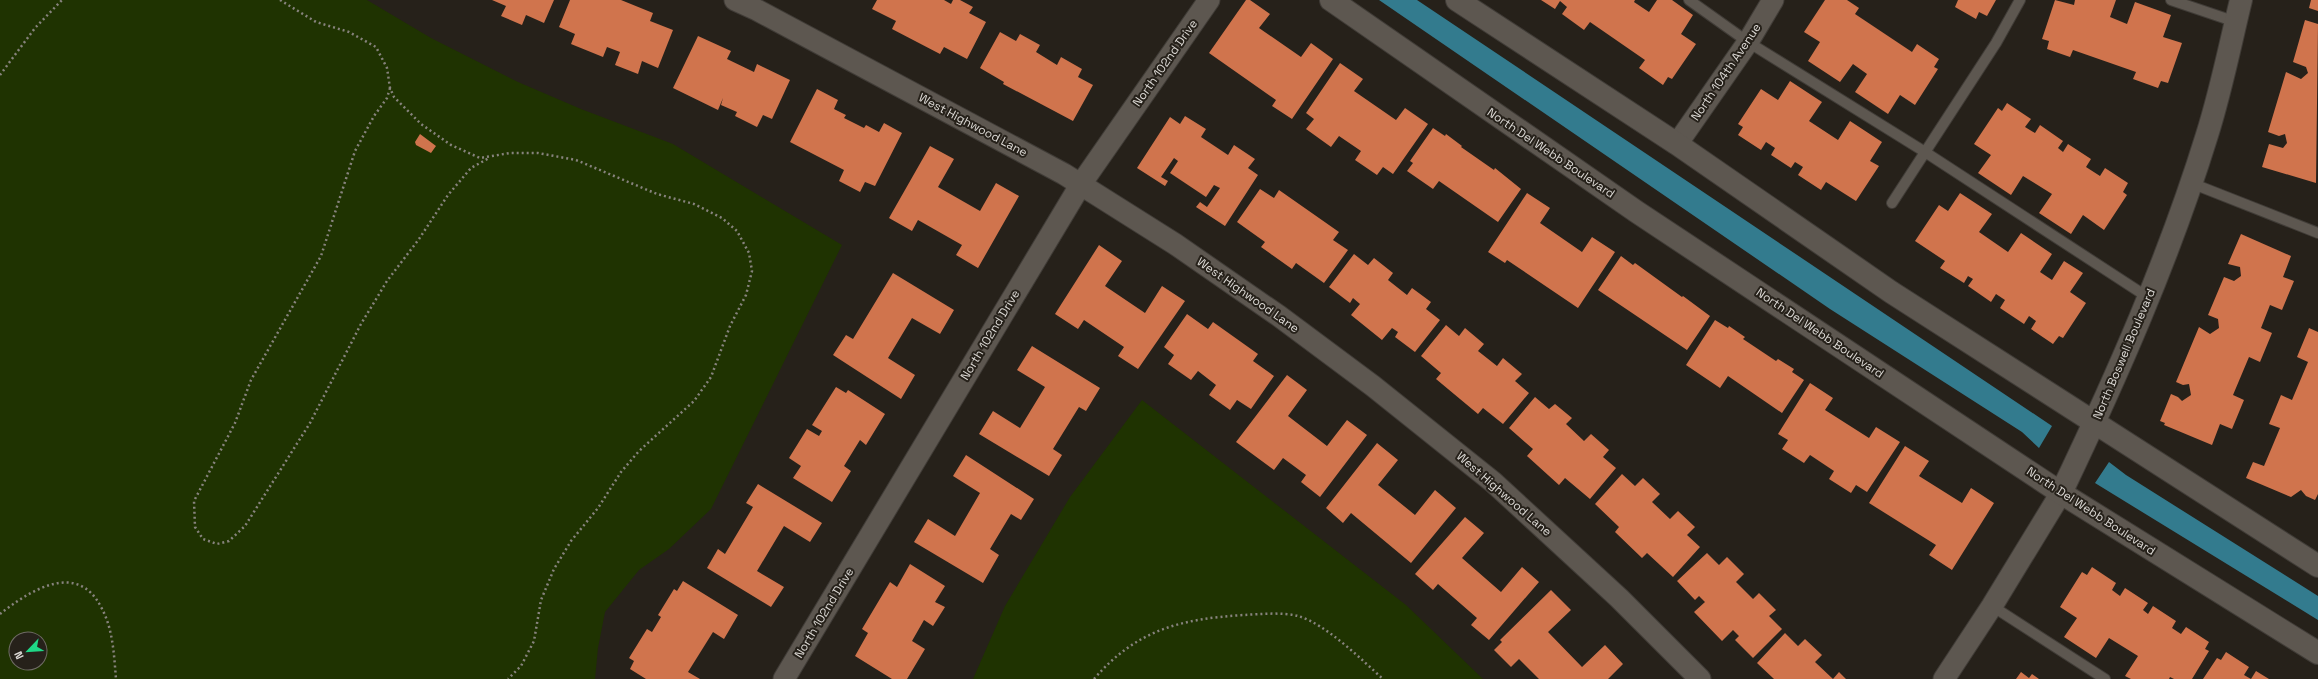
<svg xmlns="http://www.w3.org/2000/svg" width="2318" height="679" font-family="'Space Grotesk',sans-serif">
<rect width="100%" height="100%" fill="#26211a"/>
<!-- green -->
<path fill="#1f3301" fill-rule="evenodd" d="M 0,0 L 367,0 L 431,38 L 518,82 L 581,109 L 673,144 L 842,245 L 711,509 L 669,549 L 639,570 L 605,612 L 598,648 L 595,679 L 0,679 ZM 16,639 L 40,639 L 40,663 L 16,663 Z
M 1142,400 L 1406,605 L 1483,679 L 973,679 L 1005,606 L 1070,497 Z"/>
<!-- water -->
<path fill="#337b8e" d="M 1379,0 L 1417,0 L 2052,426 L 2039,448 L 2022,432 L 1830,309 Z
M 2109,462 L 2126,475 L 2318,596 L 2318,620 L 2095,483 Z"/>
<!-- building -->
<path fill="#d0744d" d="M 492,0 L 554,0 L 544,23 L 526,15 L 522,25 L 501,16 L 506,6 Z
M 570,0 L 621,0 L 653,13 L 650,21 L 673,30 L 658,68 L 642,61 L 638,74 L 615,65 L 620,52 L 607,47 L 603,57 L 571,44 L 575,34 L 559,27 Z
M 877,0 L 944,0 L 951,4 L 953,0 L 960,0 L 973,7 L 969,13 L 986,22 L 967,59 L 944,47 L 940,54 L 892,29 L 896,21 L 872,9 Z
M 1246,0 L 1250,0 L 1270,14 L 1259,28 L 1301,57 L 1311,43 L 1333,59 L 1292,119 L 1272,106 L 1276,100 L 1209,53 Z
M 1541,0 L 1635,0 L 1634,2 L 1649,12 L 1657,0 L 1672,0 L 1693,15 L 1681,34 L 1696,44 L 1672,79 L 1668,77 L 1663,85 L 1639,68 L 1645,60 L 1590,22 L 1584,30 L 1562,14 L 1567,7 L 1560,1 L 1555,9 Z
M 1825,0 L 1847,0 L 1859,8 L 1855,14 L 1912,52 L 1917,44 L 1939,59 L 1934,67 L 1938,69 L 1915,105 L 1900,95 L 1888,114 L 1855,92 L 1867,74 L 1853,64 L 1840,82 L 1808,61 L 1820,42 L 1804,32 Z
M 1958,0 L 1996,0 L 1987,16 L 1979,12 L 1976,19 L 1955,7 Z
M 2055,0 L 2074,5 L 2075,0 L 2116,0 L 2110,17 L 2127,24 L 2135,2 L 2171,15 L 2163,37 L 2182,43 L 2168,83 L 2161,81 L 2158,88 L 2133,79 L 2136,72 L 2073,50 L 2070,57 L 2047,49 L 2049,41 L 2042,39 Z
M 2311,0 L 2318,0 L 2318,11 L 2309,8 Z
M 2305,20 L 2318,24 L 2316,183 L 2262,167 L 2269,144 L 2283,148 L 2287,143 L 2285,134 L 2279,136 L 2268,132 L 2286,72 L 2301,79 L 2308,73 L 2306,67 L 2293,62 Z
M 1000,32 L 1016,41 L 1020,34 L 1040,45 L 1036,52 L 1057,65 L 1061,57 L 1082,69 L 1078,77 L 1093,85 L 1073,121 L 1003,84 L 1004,82 L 980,68 Z
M 698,36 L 731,51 L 727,59 L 754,72 L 757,64 L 790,80 L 772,119 L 763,115 L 757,127 L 735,116 L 737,112 L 721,105 L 723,98 L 718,110 L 673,88 Z
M 1340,63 L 1363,79 L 1354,91 L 1396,120 L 1405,108 L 1428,124 L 1393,174 L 1383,167 L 1377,175 L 1355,160 L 1361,151 L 1339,136 L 1331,147 L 1306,129 L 1314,119 L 1306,113 Z
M 1790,81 L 1822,102 L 1809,121 L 1838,140 L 1850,121 L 1882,142 L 1870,161 L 1879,166 L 1856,201 L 1826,182 L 1821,190 L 1798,175 L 1803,167 L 1795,162 L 1791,168 L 1771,155 L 1775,148 L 1766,142 L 1761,150 L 1738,135 L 1743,127 L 1738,124 L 1761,89 L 1778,100 Z
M 817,89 L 838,100 L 834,109 L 846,115 L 844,118 L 864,128 L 866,125 L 879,132 L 884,123 L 902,133 L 875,186 L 865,182 L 860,192 L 839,181 L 844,170 L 790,142 Z
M 2007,103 L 2031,119 L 2025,127 L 2035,133 L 2040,125 L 2063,141 L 2058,148 L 2063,152 L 2068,144 L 2091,159 L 2086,167 L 2100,176 L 2105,168 L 2128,183 L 2123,192 L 2127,195 L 2104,230 L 2083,215 L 2071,234 L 2039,213 L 2052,194 L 2023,176 L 2011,195 L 1978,173 L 1991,155 L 1974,144 L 1998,108 L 2002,111 Z
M 1185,116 L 1206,129 L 1201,137 L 1228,155 L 1234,145 L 1255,159 L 1248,168 L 1258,175 L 1225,226 L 1196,207 L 1200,202 L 1207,207 L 1220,188 L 1214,185 L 1206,197 L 1170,173 L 1178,161 L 1174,158 L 1161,177 L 1168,181 L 1165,186 L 1137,168 L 1170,117 L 1180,124 Z
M 1433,128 L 1445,136 L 1446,134 L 1462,146 L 1461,147 L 1494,170 L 1495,168 L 1521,189 L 1498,222 L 1439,181 L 1433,189 L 1407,171 L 1413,163 L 1410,161 Z
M 420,134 L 436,146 L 431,153 L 416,145 L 415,142 Z
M 930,146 L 954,159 L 938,187 L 980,211 L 996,183 L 1019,196 L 978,268 L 956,255 L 962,245 L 918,220 L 912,231 L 889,218 Z
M 1260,189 L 1274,198 L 1279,190 L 1339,232 L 1333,240 L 1348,250 L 1324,283 L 1296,263 L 1292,269 L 1261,247 L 1265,242 L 1237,222 Z
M 1527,193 L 1550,208 L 1540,223 L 1582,252 L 1592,237 L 1615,252 L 1578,308 L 1507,260 L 1505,263 L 1488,252 Z
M 1960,193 L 1992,214 L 1979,232 L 2008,252 L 2021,233 L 2052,254 L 2040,272 L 2052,280 L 2064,261 L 2083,273 L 2070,292 L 2086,303 L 2063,338 L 2059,336 L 2053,344 L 2031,329 L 2036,321 L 2029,316 L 2024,324 L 2000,308 L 2005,300 L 1996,294 L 1991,302 L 1968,286 L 1973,279 L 1968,276 L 1964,283 L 1940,268 L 1945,261 L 1915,241 L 1939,205 L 1948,211 Z
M 2241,234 L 2291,256 L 2283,277 L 2294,281 L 2282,310 L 2270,305 L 2261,328 L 2272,333 L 2260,362 L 2249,357 L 2233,395 L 2244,400 L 2232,429 L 2220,424 L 2212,445 L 2164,425 L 2165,423 L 2160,421 L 2171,394 L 2178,397 L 2182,401 L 2191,395 L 2189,384 L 2183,385 L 2176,382 L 2199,327 L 2210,334 L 2219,328 L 2218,319 L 2208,315 L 2224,277 L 2234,281 L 2241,276 L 2240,267 L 2228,264 Z
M 1099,245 L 1122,261 L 1105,286 L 1145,313 L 1162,286 L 1185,301 L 1138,369 L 1118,356 L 1124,347 L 1084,320 L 1078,329 L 1055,314 Z
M 1354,254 L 1368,265 L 1374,258 L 1393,273 L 1388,280 L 1407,295 L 1412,288 L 1431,302 L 1426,309 L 1440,320 L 1415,352 L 1395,337 L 1398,332 L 1392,328 L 1382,340 L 1351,315 L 1360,304 L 1353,298 L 1350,303 L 1329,287 Z
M 1621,256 L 1633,265 L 1635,263 L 1682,297 L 1683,296 L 1710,316 L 1687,350 L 1598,290 Z
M 893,273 L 954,310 L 940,334 L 912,318 L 888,358 L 915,375 L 901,399 L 833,355 L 846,335 L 853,339 Z
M 1187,314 L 1208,329 L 1213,322 L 1258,354 L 1253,361 L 1274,376 L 1251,409 L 1237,400 L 1230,410 L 1209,395 L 1216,385 L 1198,371 L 1191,380 L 1168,364 L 1174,355 L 1164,347 Z
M 1715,320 L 1728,328 L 1729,326 L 1745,337 L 1743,339 L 1776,361 L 1778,359 L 1794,369 L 1792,372 L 1804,380 L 1782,413 L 1728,376 L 1720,388 L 1686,365 Z
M 1446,325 L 1459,336 L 1465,328 L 1484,344 L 1478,351 L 1497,366 L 1503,358 L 1522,374 L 1515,381 L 1529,393 L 1503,424 L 1483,408 L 1478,414 L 1436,379 L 1441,373 L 1421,356 Z
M 2309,328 L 2318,332 L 2318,494 L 2315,500 L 2306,496 L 2301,490 L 2291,497 L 2246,478 L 2253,462 L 2264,466 L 2280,428 L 2269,424 L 2281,395 L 2292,400 L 2308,362 L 2297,357 Z
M 1032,346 L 1100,388 L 1086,411 L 1079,407 L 1053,449 L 1062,455 L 1049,476 L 979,434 L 993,411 L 1020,428 L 1045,387 L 1017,370 Z
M 1287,375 L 1307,390 L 1288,416 L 1327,446 L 1347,420 L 1367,435 L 1320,497 L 1301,482 L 1306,475 L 1283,458 L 1274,470 L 1236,442 Z
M 1810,383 L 1833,398 L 1825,410 L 1869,438 L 1876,427 L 1900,442 L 1867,492 L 1856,485 L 1851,493 L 1829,479 L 1834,471 L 1810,455 L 1804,463 L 1782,449 L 1788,440 L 1778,434 Z
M 836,387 L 846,393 L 848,390 L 885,414 L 866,445 L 860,440 L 844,466 L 851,471 L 832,502 L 793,478 L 801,466 L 789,458 L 807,429 L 819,436 L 822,431 L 812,425 Z
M 1535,397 L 1549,409 L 1555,404 L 1572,418 L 1566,424 L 1584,441 L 1591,434 L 1609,450 L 1603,457 L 1616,468 L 1590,499 L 1565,478 L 1559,485 L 1527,456 L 1533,449 L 1509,428 Z
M 1377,443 L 1398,460 L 1378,485 L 1415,515 L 1435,490 L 1456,508 L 1411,563 L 1351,513 L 1343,523 L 1326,508 Z
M 1905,446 L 1929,461 L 1919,476 L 1962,503 L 1971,488 L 1994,503 L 1952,570 L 1929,555 L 1936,545 L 1869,503 Z
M 966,455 L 1034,499 L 1021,520 L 1011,514 L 990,549 L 999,555 L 983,583 L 914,542 L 928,519 L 955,536 L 980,493 L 953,476 Z
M 1622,474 L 1635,486 L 1643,478 L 1660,494 L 1652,502 L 1670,519 L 1678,511 L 1695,527 L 1687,535 L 1700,547 L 1673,577 L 1647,553 L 1642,558 L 1615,532 L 1619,527 L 1595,504 Z
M 758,484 L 822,523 L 810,542 L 784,526 L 757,571 L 784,587 L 771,607 L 707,568 L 718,549 L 725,554 L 753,507 L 746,503 Z
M 1465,517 L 1484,533 L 1462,558 L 1501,592 L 1522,567 L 1539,582 L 1489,640 L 1471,625 L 1477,618 L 1438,584 L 1433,590 L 1415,574 Z
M 1707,553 L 1719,565 L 1727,557 L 1744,574 L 1736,582 L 1753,599 L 1759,593 L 1776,610 L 1769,616 L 1782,629 L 1753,658 L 1735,640 L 1739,636 L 1733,630 L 1722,641 L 1694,612 L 1705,602 L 1699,596 L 1695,600 L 1677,581 Z
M 910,564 L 945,586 L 935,602 L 945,607 L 933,626 L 924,620 L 912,641 L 925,649 L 907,679 L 892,679 L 855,656 L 868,633 L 862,629 L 890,582 L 897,587 Z
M 2092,567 L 2116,583 L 2112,590 L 2120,596 L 2125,588 L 2148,603 L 2143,610 L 2148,614 L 2153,606 L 2176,621 L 2172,628 L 2181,634 L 2186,627 L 2209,642 L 2205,649 L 2209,651 L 2192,679 L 2174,679 L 2170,677 L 2169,679 L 2131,679 L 2125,676 L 2138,656 L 2109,638 L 2096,658 L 2064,637 L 2077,618 L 2060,607 L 2082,572 L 2087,575 Z
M 683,581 L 738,615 L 724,639 L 713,632 L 688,672 L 700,679 L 646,679 L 630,669 L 634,661 L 629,658 L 647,629 L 652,632 L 661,617 L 658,615 L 674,589 L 677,591 Z
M 1551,590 L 1571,610 L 1548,632 L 1582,667 L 1605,645 L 1623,664 L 1608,679 L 1539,679 L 1519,659 L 1511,667 L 1494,650 L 1502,642 L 1500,640 Z
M 1785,633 L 1798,646 L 1805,639 L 1822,655 L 1815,662 L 1833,679 L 1774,679 L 1757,663 Z
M 2226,652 L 2249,667 L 2244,675 L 2251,679 L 2256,671 L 2269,679 L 2203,679 L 2217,658 L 2221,660 Z
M 1839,672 L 1846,679 L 1833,679 Z
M 2021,672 L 2029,678 L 2032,674 L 2039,679 L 2016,679 Z"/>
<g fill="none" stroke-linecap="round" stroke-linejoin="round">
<defs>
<path id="service" d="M 1689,0 L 1748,42 L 1925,152 L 2149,298
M 2171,0 L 2236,22
M 2191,183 L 2318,233
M 1892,203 L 1996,43 L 2020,0
M 1992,606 L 2105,679"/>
<path id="minor" d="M 735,0 L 757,10 L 1064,174 L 1175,244 L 1279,316 L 1373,386 L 1493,482 L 1619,598 L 1700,679
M 1677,144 L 1748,42 L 1773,0
M 784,679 L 1081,184 L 1209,0
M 1944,679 L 1992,606 L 2061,493"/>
<path id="tertiary" d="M 1331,0 L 1637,212 L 2061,493 L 2318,653
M 1457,0 L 1677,144 L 1891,292 L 2318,566
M 2061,493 C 2117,376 2169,258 2207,135 C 2221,91 2230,45 2241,0"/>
</defs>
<!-- service casing -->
<use href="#service" stroke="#403c37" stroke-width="12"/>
<!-- minor casing -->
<use href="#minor" stroke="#403c37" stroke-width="23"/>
<!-- tertiary casing -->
<use href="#tertiary" stroke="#403c37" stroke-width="24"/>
<!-- path -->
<path stroke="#87837d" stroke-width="2.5" stroke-dasharray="2 3" stroke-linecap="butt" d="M 280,0 L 316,22 L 349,32 L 376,47 L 387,68 L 390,88 L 394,97 L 421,124 L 451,145 L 480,158 L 510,153 L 538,153 L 576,160 L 657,194 L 694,204 L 722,218 L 737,231 L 749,253 L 752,271 L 746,295 L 730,326 L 711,377 L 694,401 L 639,451 L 621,472 L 598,508 L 571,541 L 554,569 L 541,600 L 534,641 L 521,666 L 508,679
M 0,75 L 35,28 L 62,0
M 390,88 L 387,98 L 374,116 L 355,151 L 321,256 L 251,380 L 235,423 L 194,501 L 195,527 L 203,539 L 217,544 L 229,541 L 245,526 L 310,423 L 361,324 L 387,281 L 419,239 L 448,195 L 471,168 L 489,158
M 0,614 C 29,591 77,560 101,607 C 113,628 114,655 116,679
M 1094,679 C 1137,629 1181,619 1244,615 C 1261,614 1282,612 1298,616 C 1326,624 1362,660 1383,679"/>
<!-- service -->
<use href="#service" stroke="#5d5750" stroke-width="10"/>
<!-- minor -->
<use href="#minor" stroke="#5d5750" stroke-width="21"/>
<!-- tertiary -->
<use href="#tertiary" stroke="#5d5750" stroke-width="22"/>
</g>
<g text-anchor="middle" stroke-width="4" stroke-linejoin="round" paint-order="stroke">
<!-- street labels -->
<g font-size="12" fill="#dddad6" stroke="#26211a">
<text transform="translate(1165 63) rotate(-55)" y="4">North 102nd Drive</text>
<text transform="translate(1726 72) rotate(-56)" y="4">North 104th Avenue</text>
<text transform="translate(973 125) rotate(28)" y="4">West Highwood Lane</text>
<text transform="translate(1551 153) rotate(34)" y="4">North Del Webb Boulevard</text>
<text transform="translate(1248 295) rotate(35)" y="4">West Highwood Lane</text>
<text transform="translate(1820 333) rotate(34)" y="4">North Del Webb Boulevard</text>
<text transform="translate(990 335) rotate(-59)" y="4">North 102nd Drive</text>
<text transform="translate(2124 354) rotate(-67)" y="4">North Boswell Boulevard</text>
<text transform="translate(1504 494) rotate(41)" y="4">West Highwood Lane</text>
<text transform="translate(2091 511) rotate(33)" y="4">North Del Webb Boulevard</text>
<text transform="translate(824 613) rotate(-59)" y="4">North 102nd Drive</text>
</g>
</g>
<!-- north arrow -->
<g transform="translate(28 651) rotate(245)"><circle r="19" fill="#26211a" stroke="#6f6b65"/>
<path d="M0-3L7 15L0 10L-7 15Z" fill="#1fd887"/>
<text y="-6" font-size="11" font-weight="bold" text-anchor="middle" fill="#dddad6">N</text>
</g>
</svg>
